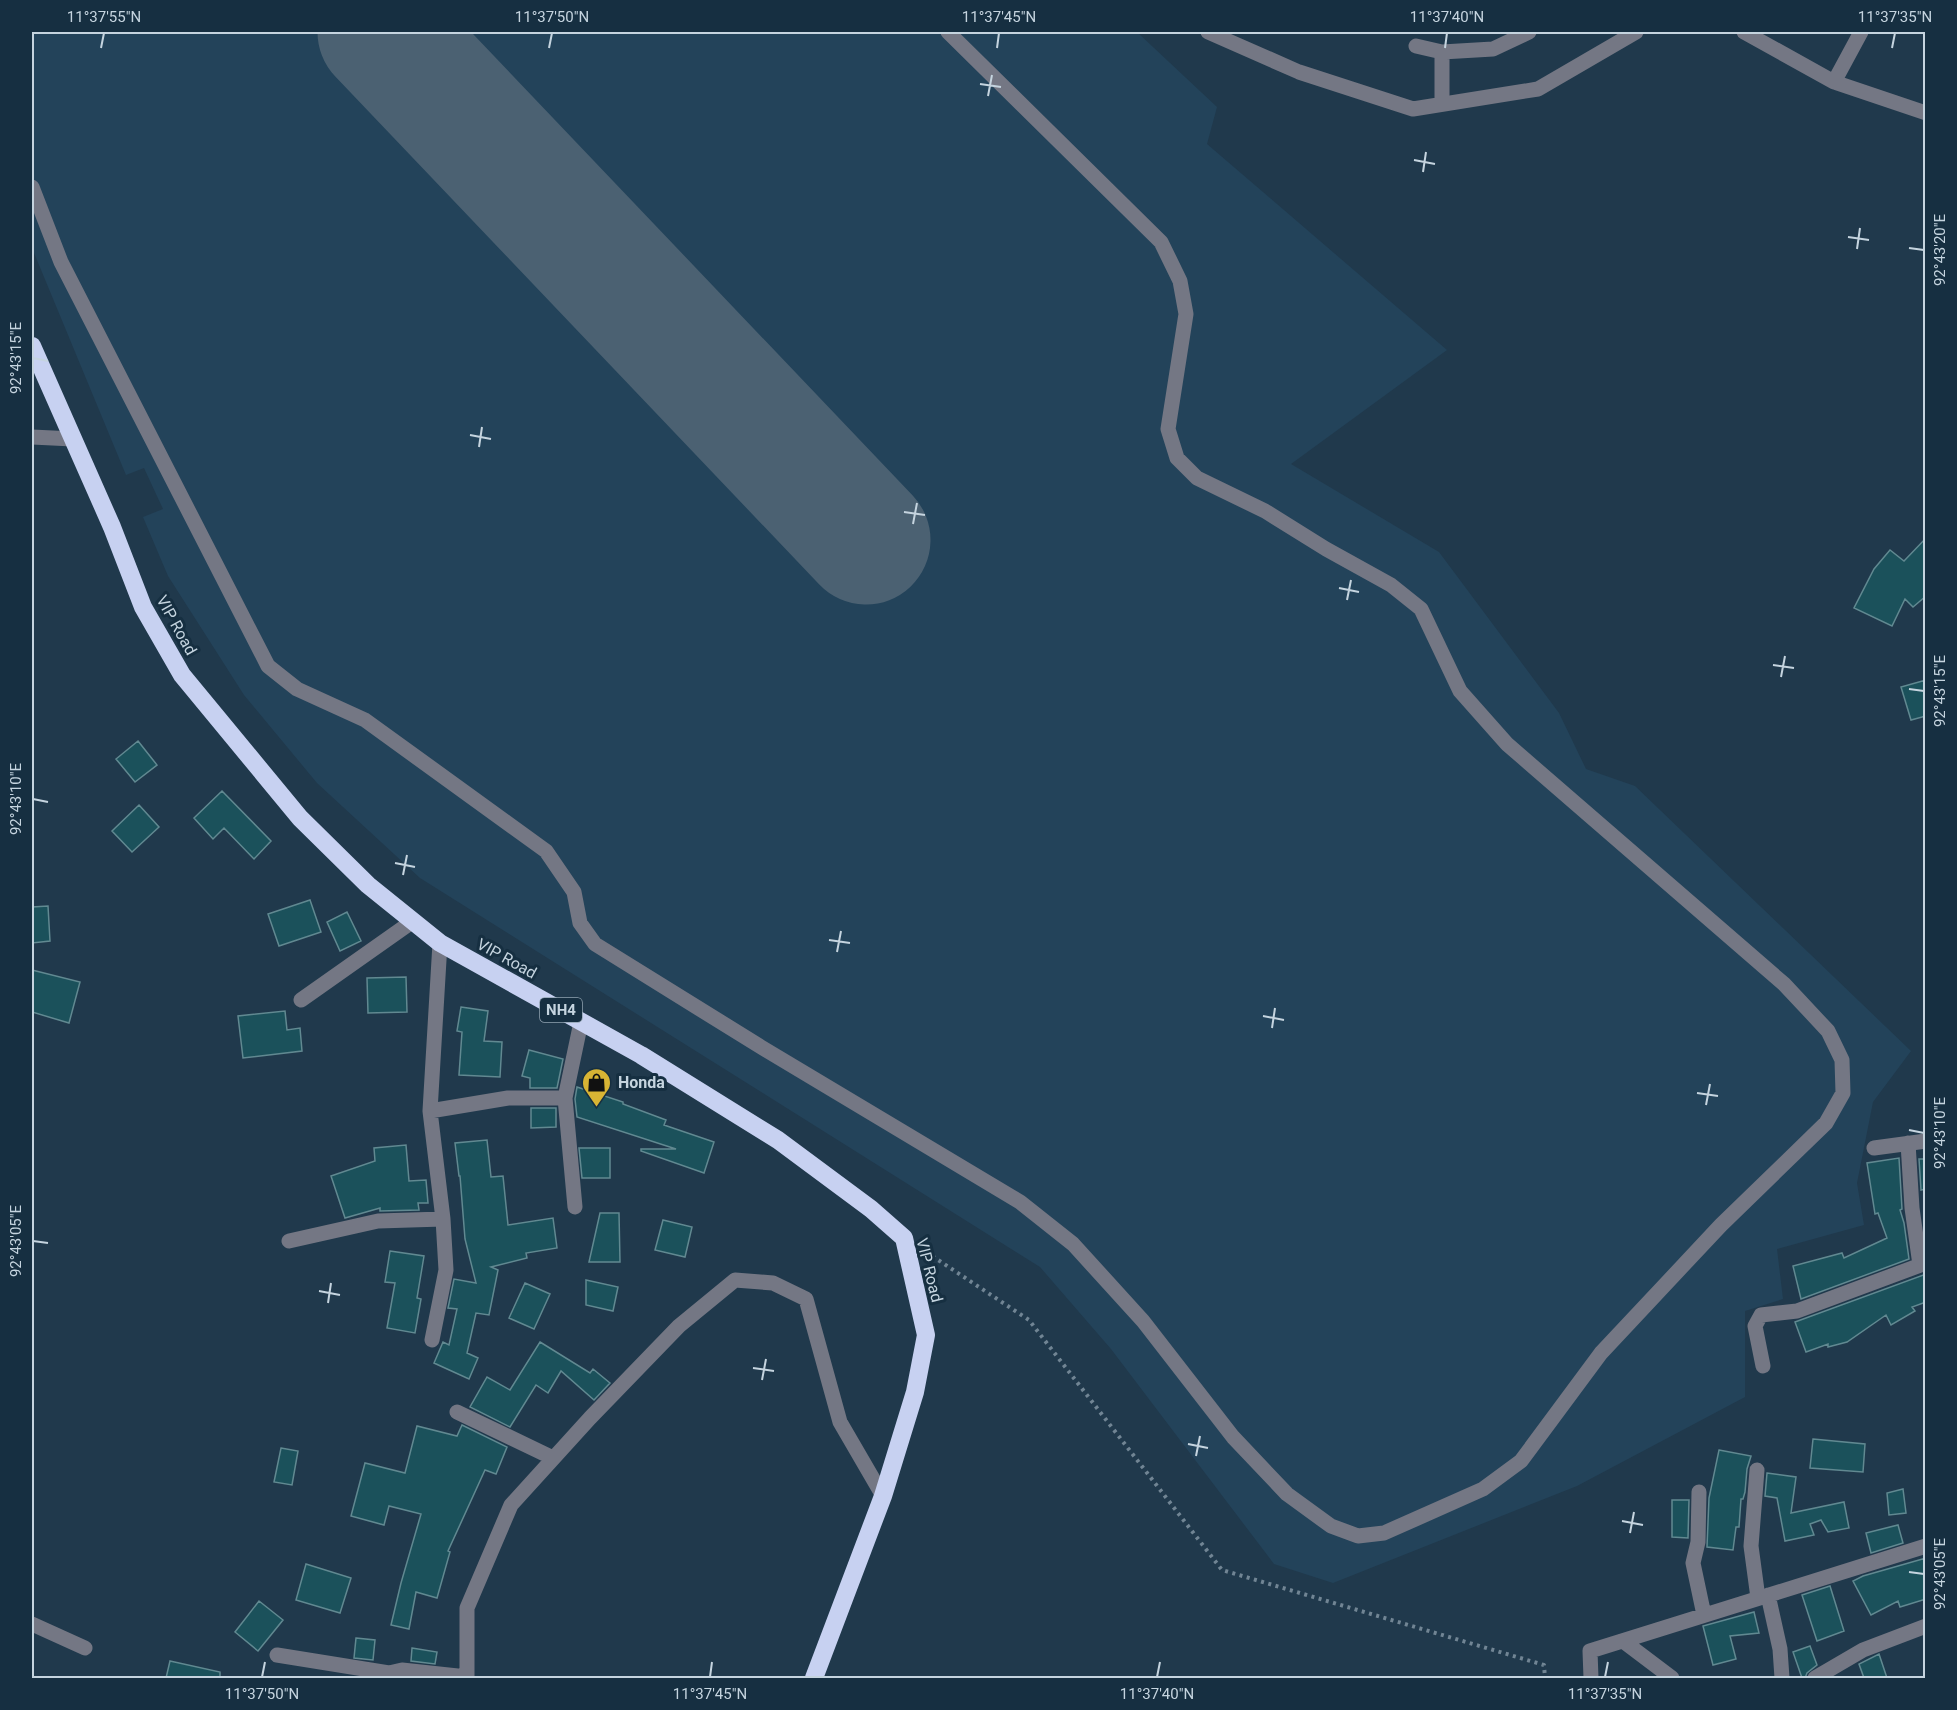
<svg xmlns="http://www.w3.org/2000/svg" width="1957" height="1710" font-family="Roboto,sans-serif">
<rect width="100%" height="100%" fill="#20394c"/>
<!-- built -->
<path fill="#23435a" d="M 32,32 L 1137,32 L 1217,107 L 1207,144 L 1447,350 L 1291,464 L 1439,552 L 1559,713 L 1586,769 L 1635,786 L 1911,1051 L 1873,1102 L 1857,1183 L 1864,1225 L 1777,1249 L 1783,1299 L 1745,1311 L 1745,1397 L 1577,1486 L 1333,1583 L 1274,1564 L 1111,1349 L 1040,1267 L 420,878 L 317,783 L 244,695 L 168,576 L 143,517 L 163,509 L 144,468 L 126,475 L 32,248 Z"/>
<g fill="none" stroke-linecap="round" stroke-linejoin="round">
<!-- runway -->
<path stroke="#4b6172" stroke-width="129" d="M 382,32 L 866,540"/>
</g>
<!-- building -->
<path fill="#1b515b" stroke="#618991" stroke-width="1.5" d="M 1926,538 L 1926,596 L 1913,607 L 1905,599 L 1892,626 L 1854,608 L 1874,569 L 1890,550 L 1904,561 Z
M 1926,680 L 1926,716 L 1911,720 L 1901,687 Z
M 138,741 L 157,765 L 135,782 L 116,759 Z
M 222,791 L 271,841 L 254,859 L 224,828 L 213,839 L 194,818 Z
M 139,805 L 159,827 L 132,852 L 112,831 Z
M 310,900 L 321,932 L 279,946 L 268,914 Z
M 48,906 L 50,941 L 32,943 L 32,907 Z
M 347,912 L 361,941 L 340,951 L 327,922 Z
M 32,970 L 80,982 L 69,1023 L 32,1012 Z
M 406,977 L 407,1012 L 368,1013 L 367,978 Z
M 461,1007 L 488,1011 L 484,1041 L 502,1042 L 500,1077 L 459,1075 L 462,1032 L 457,1031 Z
M 285,1011 L 287,1030 L 300,1028 L 302,1051 L 243,1058 L 238,1016 Z
M 529,1050 L 563,1059 L 557,1088 L 530,1088 L 530,1078 L 522,1076 Z
M 577,1087 L 623,1102 L 623,1104 L 666,1120 L 664,1125 L 714,1142 L 704,1173 L 641,1151 L 641,1149 L 676,1149 L 577,1117 L 575,1099 Z
M 531,1108 L 556,1108 L 556,1127 L 531,1128 Z
M 487,1140 L 491,1177 L 503,1176 L 508,1225 L 553,1218 L 557,1248 L 526,1253 L 527,1258 L 491,1267 L 498,1270 L 489,1315 L 476,1313 L 467,1353 L 478,1358 L 469,1379 L 434,1363 L 443,1342 L 449,1345 L 457,1309 L 448,1308 L 454,1279 L 476,1283 L 465,1239 L 460,1176 L 459,1176 L 455,1143 Z
M 406,1145 L 409,1181 L 426,1180 L 428,1203 L 418,1203 L 419,1210 L 380,1211 L 380,1208 L 345,1218 L 331,1176 L 375,1161 L 374,1148 Z
M 579,1148 L 610,1148 L 610,1178 L 582,1178 Z
M 1899,1158 L 1902,1209 L 1900,1210 L 1904,1223 L 1909,1259 L 1801,1299 L 1793,1266 L 1842,1253 L 1844,1258 L 1887,1238 L 1878,1213 L 1875,1214 L 1867,1163 Z
M 1919,1159 L 1926,1159 L 1926,1189 L 1921,1190 Z
M 600,1213 L 619,1213 L 620,1262 L 589,1262 Z
M 663,1220 L 692,1227 L 685,1257 L 655,1250 Z
M 390,1251 L 424,1256 L 417,1298 L 421,1299 L 415,1333 L 387,1328 L 395,1283 L 385,1282 Z
M 1926,1274 L 1926,1302 L 1912,1307 L 1915,1311 L 1891,1325 L 1886,1315 L 1847,1342 L 1828,1347 L 1828,1344 L 1806,1352 L 1795,1322 Z
M 586,1280 L 618,1287 L 613,1311 L 586,1305 Z
M 525,1283 L 550,1294 L 534,1329 L 509,1318 Z
M 540,1342 L 590,1373 L 593,1369 L 610,1383 L 594,1400 L 561,1371 L 548,1393 L 536,1385 L 510,1427 L 470,1407 L 487,1377 L 510,1390 Z
M 462,1425 L 507,1447 L 496,1474 L 485,1470 L 448,1551 L 450,1552 L 437,1598 L 416,1592 L 409,1629 L 391,1625 L 401,1583 L 421,1514 L 389,1506 L 384,1525 L 351,1516 L 365,1463 L 405,1473 L 417,1426 L 457,1436 Z
M 1813,1439 L 1865,1444 L 1863,1472 L 1810,1468 Z
M 281,1448 L 298,1451 L 292,1485 L 274,1482 Z
M 1719,1450 L 1751,1456 L 1747,1469 L 1745,1492 L 1743,1499 L 1741,1499 L 1739,1527 L 1736,1527 L 1733,1550 L 1707,1547 L 1709,1498 Z
M 1767,1473 L 1796,1477 L 1791,1513 L 1844,1502 L 1849,1528 L 1828,1532 L 1821,1520 L 1810,1524 L 1814,1535 L 1785,1541 L 1777,1498 L 1765,1496 Z
M 1903,1489 L 1906,1513 L 1889,1515 L 1887,1493 Z
M 1672,1500 L 1689,1500 L 1688,1538 L 1672,1537 Z
M 1898,1525 L 1903,1543 L 1871,1553 L 1866,1533 Z
M 1926,1558 L 1926,1599 L 1900,1607 L 1898,1601 L 1871,1615 L 1853,1581 L 1863,1576 Z
M 306,1564 L 351,1578 L 340,1613 L 296,1600 Z
M 1830,1586 L 1844,1631 L 1817,1641 L 1802,1595 Z
M 259,1601 L 283,1620 L 258,1651 L 235,1632 Z
M 1754,1612 L 1759,1633 L 1730,1636 L 1736,1659 L 1713,1665 L 1703,1626 Z
M 356,1638 L 375,1640 L 373,1660 L 354,1658 Z
M 1810,1646 L 1817,1665 L 1807,1673 L 1805,1678 L 1802,1678 L 1793,1652 Z
M 412,1648 L 437,1652 L 435,1664 L 411,1661 Z
M 1879,1654 L 1887,1678 L 1864,1678 L 1859,1664 Z
M 170,1661 L 220,1672 L 220,1678 L 166,1678 Z"/>
<g fill="none" stroke-linecap="round" stroke-linejoin="round">
<!-- path -->
<path stroke="#718594" stroke-width="4" stroke-dasharray="3 4.5" stroke-linecap="butt" d="M 926,1252 L 1029,1320 L 1222,1570 L 1544,1665 L 1545,1678"/>
<!-- minor -->
<path stroke="#747784" stroke-width="15" d="M 1208,32 L 1299,72 L 1413,109 L 1538,89 L 1636,32
M 1744,32 L 1834,82 L 1926,113
M 1416,46 L 1442,52 L 1493,49 L 1529,32
M 1442,52 L 1442,104
M 1834,82 L 1861,32
M 32,187 L 61,262 L 268,666 L 297,689 L 365,720 L 546,851 L 574,892 L 580,923 L 595,944 L 761,1047 L 1020,1202 L 1073,1244 L 1143,1321 L 1233,1437 L 1287,1494 L 1331,1526 L 1358,1536 L 1384,1533 L 1483,1489 L 1521,1461 L 1601,1353 L 1721,1225 L 1826,1123 L 1843,1093 L 1842,1060 L 1828,1031 L 1784,984 L 1507,744 L 1460,691 L 1421,609 L 1391,585 L 1326,549 L 1265,511 L 1197,478 L 1177,458 L 1168,429 L 1186,314 L 1180,281 L 1161,242 L 948,32
M 32,437 L 73,439
M 301,1000 L 413,921
M 430,1111 L 508,1098 L 565,1098
M 1908,1143 L 1912,1208 L 1920,1265
M 1874,1148 L 1926,1141
M 575,1207 L 565,1098 L 581,1022
M 289,1241 L 378,1221 L 443,1219
M 432,1340 L 446,1270 L 443,1219 L 430,1111 L 440,943
M 1763,1366 L 1755,1326 L 1761,1315 L 1797,1311 L 1926,1263
M 457,1412 L 553,1458
M 1757,1470 L 1751,1546 L 1758,1598
M 1699,1492 L 1698,1542 L 1693,1563 L 1704,1615
M 1768,1595 L 1780,1649 L 1782,1678
M 32,1624 L 85,1648
M 1623,1641 L 1672,1678
M 277,1655 L 389,1673 L 402,1670 L 467,1677
M 467,1678 L 467,1608 L 511,1505 L 590,1418 L 679,1326 L 735,1280 L 773,1283 L 806,1299 L 840,1422 L 883,1496
M 1591,1678 L 1590,1651 L 1926,1546
M 1815,1678 L 1863,1650 L 1926,1626"/>
<!-- highway -->
<path stroke="#c7d1f1" stroke-width="18" d="M 32,346 L 112,527 L 143,607 L 182,675 L 300,818 L 368,885 L 440,943 L 641,1055 L 778,1140 L 871,1209 L 904,1238 L 926,1335 L 915,1392 L 883,1496 L 814,1678"/>
</g>
<!-- ticks -->
<path fill="none" stroke="#c5d4df" stroke-width="2" d="M 101,48 L 104,33M 549,48 L 552,33M 997,48 L 999,33M 1445,48 L 1447,33M 1892,48 L 1895,33M 980,84 L 1001,87M 988,96 L 992,75M 1414,160 L 1435,164M 1423,172 L 1426,152M 1848,237 L 1869,240M 1909,248 L 1924,250M 1857,249 L 1860,228M 33,358 L 48,361M 470,435 L 491,439M 479,447 L 482,427M 904,512 L 925,515M 913,524 L 917,503M 1339,588 L 1359,592M 1347,600 L 1351,580M 1773,665 L 1794,668M 1781,677 L 1785,656M 1909,689 L 1924,691M 33,799 L 48,802M 395,863 L 415,867M 403,875 L 407,855M 829,940 L 850,943M 837,952 L 841,931M 1263,1016 L 1284,1020M 1272,1028 L 1275,1008M 1697,1093 L 1718,1096M 1706,1105 L 1710,1084M 1909,1130 L 1924,1133M 33,1241 L 48,1243M 319,1291 L 340,1295M 328,1303 L 331,1283M 753,1368 L 774,1371M 762,1380 L 766,1359M 1188,1444 L 1208,1448M 1196,1456 L 1200,1436M 1622,1521 L 1643,1525M 1630,1533 L 1634,1512M 1909,1572 L 1924,1574M 262,1677 L 265,1662M 710,1677 L 712,1662M 1157,1677 L 1160,1662M 1605,1677 L 1608,1662"/>
<!-- icons -->
<defs>
<symbol id="shop-pin" viewBox="-11 -11 22 30"><path d="M0 17L-7.5 6A9.5 9.5 0 1 1 7.5 6Z" fill="#d8b434" stroke="#162f41"/><path d="M-5-2.5h2.3a2.7 3.5 0 0 1 5.4 0H5L5.5 6h-11ZM-1.5-2.5h3a1.5 2.3 0 0 0-3 0Z" fill="#111"/></symbol>
</defs>
<g fill-rule="evenodd">
<use href="#shop-pin" x="580" y="1066" width="33" height="45"/>
</g>
<g text-anchor="middle" stroke-width="6" stroke-linejoin="round" paint-order="stroke">
<!-- shield labels -->
<rect fill="#162f41" stroke="#90a2b0" stroke-width="1.5" x="540" y="998" width="42" height="24" rx="4.5"/>
<g font-size="15" font-weight="bold" fill="#c5d4df">
<text x="561" y="1015">NH4</text>
</g>
<!-- street labels -->
<g font-size="16" fill="#c5d4df" stroke="#162f41">
<text transform="translate(177 625) rotate(61)" y="6">VIP Road</text>
<text transform="translate(507 958) rotate(29)" y="6">VIP Road</text>
<text transform="translate(930 1270) rotate(76)" y="6">VIP Road</text>
</g>
<!-- poi labels -->
<g font-size="16" font-weight="bold" fill="#c5d4df" stroke="#162f41" text-anchor="start">
<text x="618" y="1088">Honda</text>
</g>
</g>
<!-- border -->
<rect width="1957" height="1710" fill="none" stroke="#162f41" stroke-width="66"/>
<rect x="33" y="33" width="1891" height="1644" fill="none" stroke="#c5d4df" stroke-width="2"/>
<g font-size="15" text-anchor="middle" fill="#c5d4df">
<text x="104" y="22">11°37'55"N</text>
<text x="552" y="22">11°37'50"N</text>
<text x="999" y="22">11°37'45"N</text>
<text x="1447" y="22">11°37'40"N</text>
<text x="1895" y="22">11°37'35"N</text>
<text transform="translate(1940 250) rotate(-90)" y="5">92°43'20"E</text>
<text transform="translate(16 358) rotate(-90)" y="5">92°43'15"E</text>
<text transform="translate(1940 691) rotate(-90)" y="5">92°43'15"E</text>
<text transform="translate(16 799) rotate(-90)" y="5">92°43'10"E</text>
<text transform="translate(1940 1133) rotate(-90)" y="5">92°43'10"E</text>
<text transform="translate(16 1241) rotate(-90)" y="5">92°43'05"E</text>
<text transform="translate(1940 1574) rotate(-90)" y="5">92°43'05"E</text>
<text x="262" y="1699">11°37'50"N</text>
<text x="710" y="1699">11°37'45"N</text>
<text x="1157" y="1699">11°37'40"N</text>
<text x="1605" y="1699">11°37'35"N</text>
</g>
</svg>
